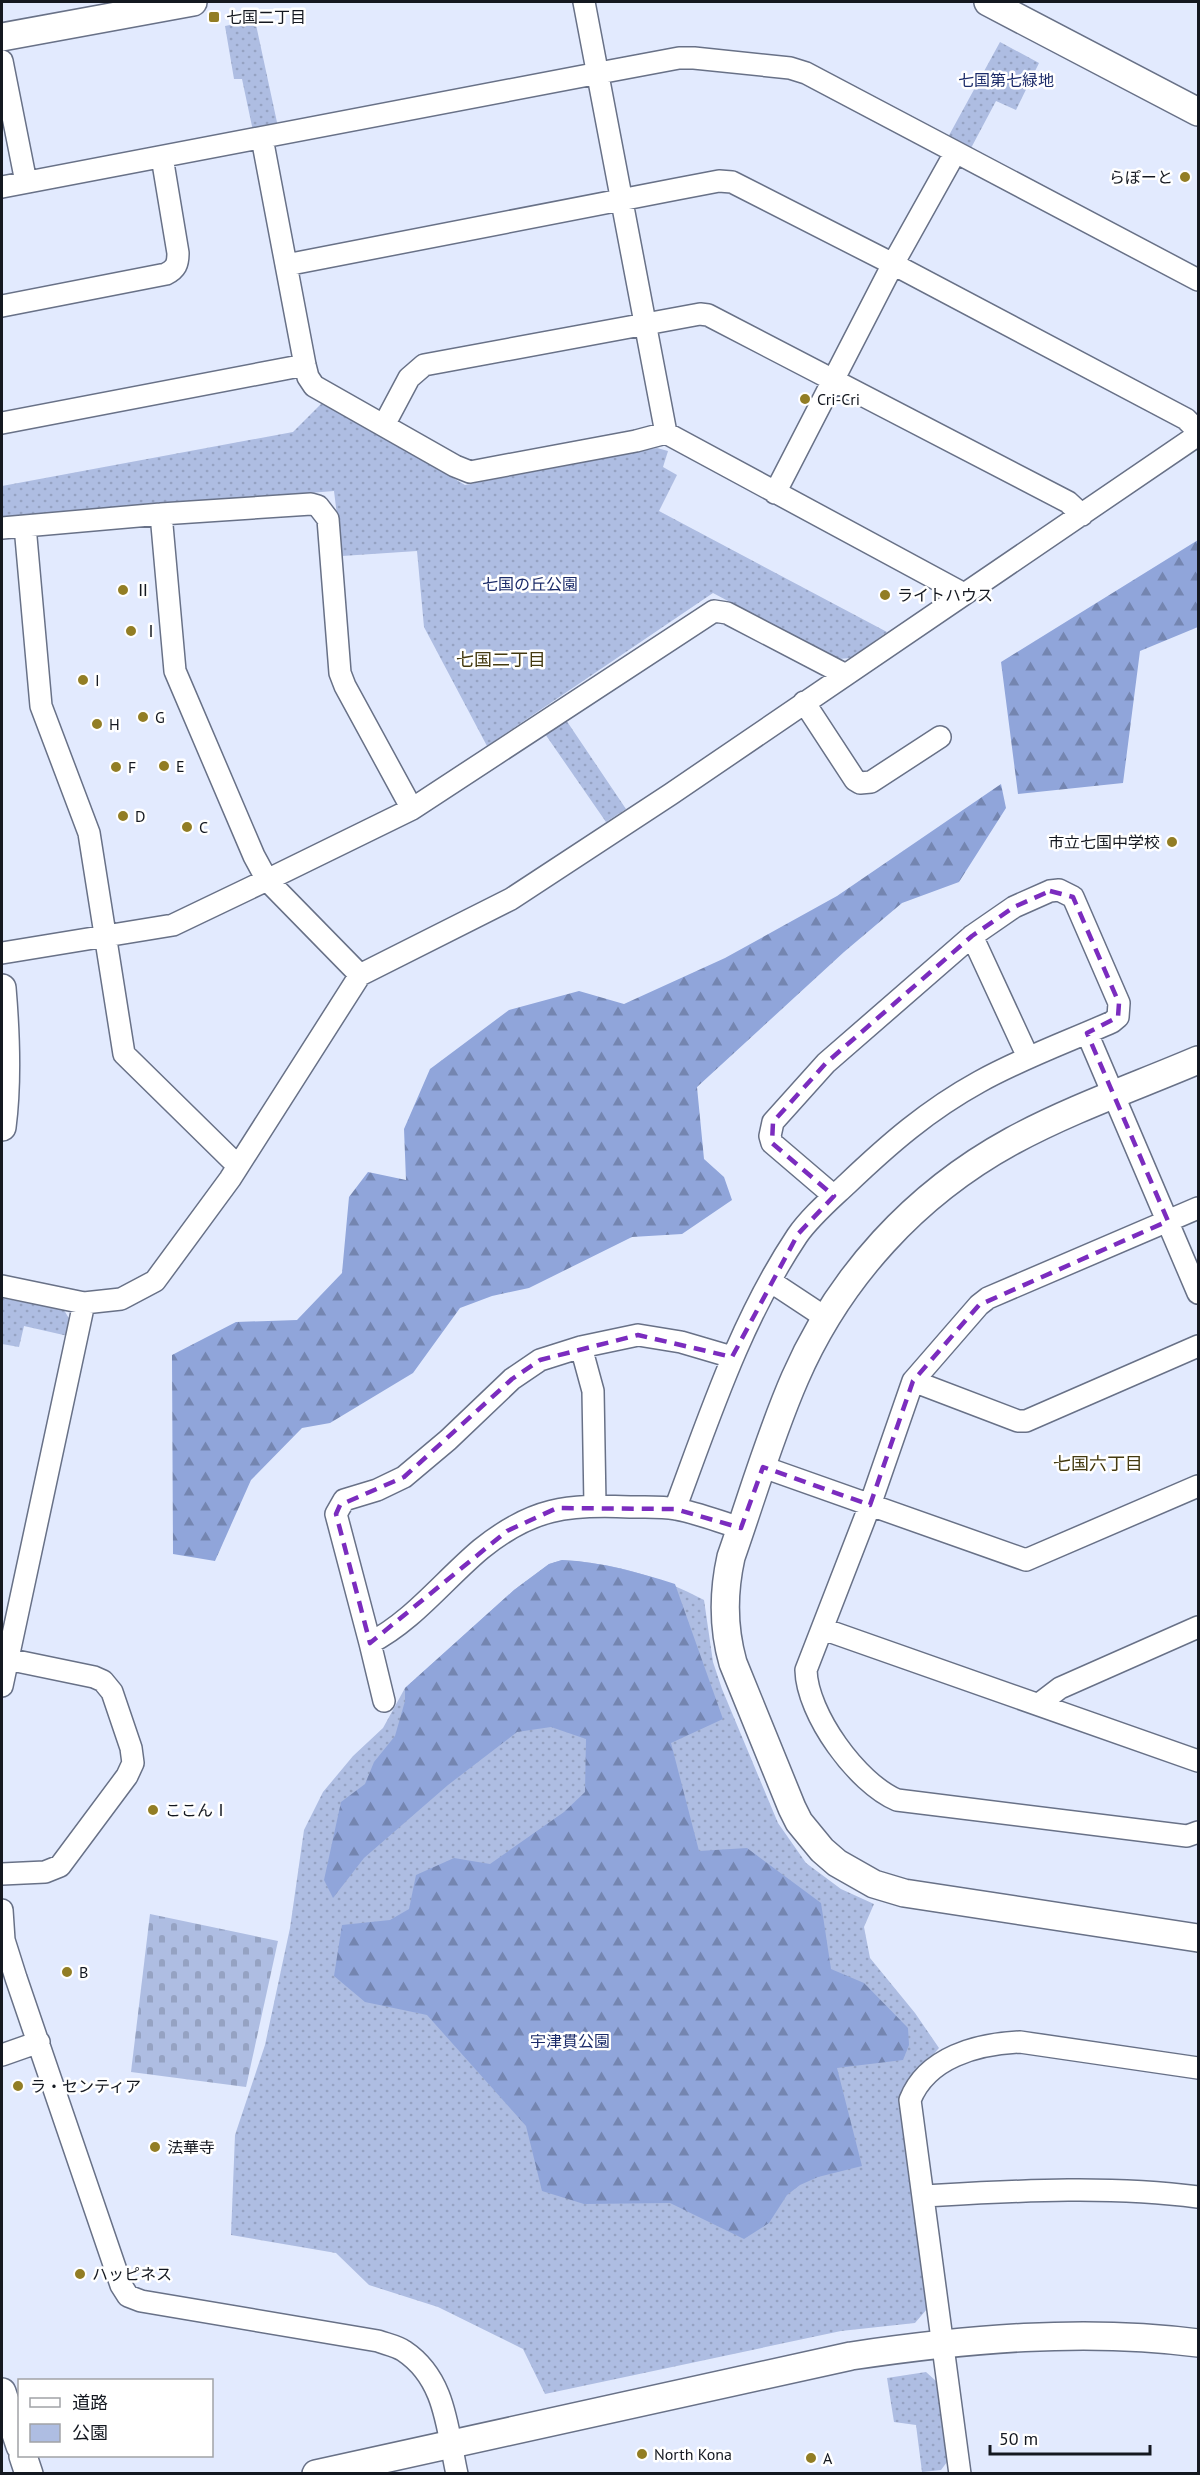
<svg xmlns="http://www.w3.org/2000/svg" width="1200" height="2475" font-family="'PT Sans','Noto Sans JP',sans-serif">
<defs>
<pattern id="green-dots" width="8" height="8" patternUnits="userSpaceOnUse" patternTransform="scale(1.5)"><rect width="8" height="8" fill="#aebde2"/><path d="M2 2h.1M6 6h.1" fill="none" stroke="#95a2c2" stroke-width="1.8" stroke-linecap="round"/></pattern>
<pattern id="forest-firs" width="22" height="20" patternUnits="userSpaceOnUse" patternTransform="scale(1.5)"><rect width="22" height="20" fill="#90a5da"/><path d="M5 1l3.5 6h-7zM16 11l3.5 6h-7z" fill="#7485b0"/></pattern>
<pattern id="cemetery-stones" width="16" height="16" patternUnits="userSpaceOnUse" patternTransform="scale(1.5)"><rect width="16" height="16" fill="#aebde2"/><path d="M2 7V4a2 2 0 0 1 4 0v3zM10 15v-3a2 2 0 0 1 4 0v3z" fill="#95a2c2"/></pattern>
</defs>
<rect width="100%" height="100%" fill="#e2eafe"/>
<!-- green -->
<path fill="url(#green-dots)" d="M 255,20 L 278,127 L 253,131 L 242,79 L 234,79 L 225,26 Z
M 1000,42 L 1039,63 L 1016,110 L 996,101 L 970,150 L 947,139 Z
M 323,402 L 465,485 L 657,448 L 668,451 L 663,467 L 677,475 L 659,511 L 887,632 L 851,658 L 838,659 L 713,593 L 487,746 L 424,627 L 417,551 L 342,556 L 334,491 L 2,518 L 2,486 L 293,432 Z
M 564,717 L 626,809 L 606,822 L 543,731 Z
M 2,1298 L 64,1310 L 71,1322 L 68,1336 L 24,1326 L 19,1347 L 2,1344 Z
M 562,1560 C 613,1563 659,1576 704,1600 L 713,1662 L 722,1689 L 778,1823 L 806,1863 L 841,1889 L 874,1904 L 864,1927 L 870,1958 L 915,2013 L 939,2048 L 901,2091 L 927,2309 L 915,2323 L 841,2331 L 545,2394 L 523,2349 L 438,2307 L 369,2285 L 336,2253 L 231,2235 L 235,2135 L 265,2045 L 290,1928 L 304,1830 L 323,1792 L 353,1756 L 383,1728 L 405,1688 L 514,1590 L 549,1564 Z
M 926,2372 L 936,2381 L 947,2462 L 941,2470 L 922,2472 L 916,2425 L 894,2422 L 887,2378 Z"/>
<!-- forest -->
<path fill="url(#forest-firs)" d="M 1198,540 L 1198,627 L 1140,651 L 1123,783 L 1018,794 L 1001,662 Z
M 1001,784 L 1006,808 L 959,882 L 902,903 L 844,952 L 697,1087 L 704,1159 L 724,1177 L 732,1200 L 682,1234 L 632,1237 L 529,1288 L 492,1296 L 460,1308 L 413,1373 L 330,1423 L 302,1428 L 251,1480 L 215,1561 L 173,1554 L 172,1355 L 236,1322 L 297,1320 L 342,1273 L 349,1197 L 368,1172 L 406,1180 L 404,1129 L 430,1069 L 509,1010 L 579,991 L 624,1004 L 725,958 L 837,896 Z
M 562,1560 C 602,1562 637,1572 675,1584 L 723,1719 L 671,1743 L 699,1851 L 747,1848 L 821,1903 L 831,1969 L 864,1983 L 908,2028 L 909,2045 L 903,2060 L 837,2068 L 862,2166 L 818,2177 L 800,2185 L 787,2195 L 769,2223 L 744,2239 L 670,2203 L 584,2204 L 542,2191 L 526,2126 L 427,2015 L 365,2002 L 334,1976 L 342,1925 L 390,1920 L 409,1909 L 416,1875 L 454,1858 L 490,1864 L 564,1812 L 585,1792 L 586,1739 L 551,1727 L 517,1732 L 448,1785 L 364,1858 L 333,1898 L 324,1880 L 341,1802 L 365,1784 L 374,1762 L 395,1736 L 405,1701 L 405,1688 L 514,1590 L 549,1564 Z"/>
<!-- cemetery -->
<path fill="url(#cemetery-stones)" d="M 150,1914 L 278,1941 L 246,2087 L 131,2072 Z"/>
<g fill="none" stroke-linecap="round" stroke-linejoin="round">
<defs>
<path id="minor" d="M 584,2 L 666,433
M 2,61 L 26,182
M 262,138 L 305,365 L 308,377 L 314,386 L 455,466 L 470,472 L 636,441 L 666,433 L 964,594
M 2,187 L 599,73 L 679,58 L 694,58 L 790,68 L 806,73 L 1198,280
M 286,265 L 677,189 L 719,181 L 732,182 L 893,264 L 1186,419 L 1198,431
M 2,306 L 166,274 C 176,269 178,264 178,253 L 162,157
M 2,423 L 305,365
M 384,425 L 409,378 L 424,365 L 700,314 L 708,315 L 1068,502 L 1082,515
M 775,493 L 893,264 L 955,153
M 161,514 L 175,671 L 254,856 L 267,880 L 360,975
M 25,526 L 41,706 L 89,833 L 124,1054 L 238,1166
M 2,528 L 161,514 L 311,504 L 318,506 L 328,519 L 340,673 L 345,686 L 412,809
M 804,702 L 855,780 L 860,783 L 871,782 L 940,737
M 972,936 L 1028,1057
M 2,953 L 173,925 L 267,880 L 412,809 L 714,611 L 727,613 L 844,674
M 1087,1033 L 1198,1293
M 1198,1208 L 988,1298 L 979,1305 L 913,1381 L 870,1505 L 806,1670 C 807,1714 857,1783 897,1800 L 1187,1836 L 1198,1832
M 770,1281 L 826,1318
M 2,1286 L 84,1303 L 121,1299 L 155,1281 L 230,1179 L 360,975 L 511,899 L 671,794 L 1198,435
M 581,1347 L 593,1391 L 595,1505
M 732,1357 L 681,1342 L 638,1335 L 581,1347 L 540,1360 L 512,1379 L 448,1440 L 404,1477 L 377,1490 L 344,1500 L 336,1514 L 370,1643 C 413,1621 444,1580 481,1549 C 532,1508 567,1504 630,1507 C 645,1507 661,1506 676,1509 C 698,1513 720,1522 741,1528
M 913,1381 L 1018,1421 L 1026,1421 L 1198,1346
M 763,1467 L 1026,1560 L 1198,1486
M 675,1509 C 710,1415 741,1320 797,1236 C 810,1217 830,1200 847,1184 C 889,1144 928,1110 979,1082 C 1022,1058 1067,1042 1112,1022 L 1118,1017 L 1119,1003 L 1073,897 L 1059,890 L 1050,891 L 1014,907 L 972,936 L 826,1063 L 773,1122 L 770,1136 L 772,1143 L 834,1196
M 823,1629 L 1198,1761
M 370,1643 L 384,1701
M 2,1658 L 94,1677 L 103,1681 L 112,1692 L 131,1748 L 133,1763 L 127,1776 L 60,1866 L 45,1872 L 2,1874
M 2,1686 L 84,1303
M 1039,1704 L 1060,1688 L 1198,1627
M 2,1910 L 4,1940 L 16,1978 L 121,2285 L 128,2296 L 141,2301 L 378,2341 C 386,2344 397,2346 404,2351 C 446,2379 447,2429 457,2474
M 2,2055 L 39,2042
M 923,2196 C 1015,2191 1107,2185 1198,2197
M 960,2474 L 910,2100 C 927,2057 977,2044 1020,2042 L 1198,2068"/>
<path id="tertiary" d="M 988,2 L 1198,112
M 2,37 L 193,2
M 2,988 C 6,1035 8,1081 2,1127
M 1198,1060 C 1137,1086 1071,1109 1012,1141 C 915,1194 839,1277 795,1378 C 770,1435 752,1497 731,1557 C 723,1593 723,1628 733,1663 L 792,1808 L 799,1822 L 822,1850 L 837,1863 L 874,1884 L 904,1893 L 1198,1938
M 2,2392 L 20,2446
M 23,2456 L 29,2474
M 316,2474 L 851,2356 C 965,2339 1084,2328 1198,2343"/>
</defs>
<!-- minor casing -->
<use href="#minor" stroke="#687187" stroke-width="24"/>
<!-- tertiary casing -->
<use href="#tertiary" stroke="#687187" stroke-width="30"/>
<!-- minor -->
<use href="#minor" stroke="#fff" stroke-width="21"/>
<!-- tertiary -->
<use href="#tertiary" stroke="#fff" stroke-width="27"/>
</g>
<!-- marked area -->
<path fill="none" stroke="#7b2cbf" stroke-width="4.5" stroke-dasharray="12 8" stroke-linejoin="round" d="M 1050,891 L 1073,897 L 1119,1003 L 1118,1017 L 1087,1033 L 1168,1221 L 979,1305 L 913,1381 L 870,1505 L 763,1467 L 741,1528 L 675,1509 L 557,1508 L 507,1531 L 370,1643 L 336,1514 L 340,1505 L 404,1477 L 512,1379 L 540,1360 L 638,1335 L 732,1357 L 798,1234 L 834,1196 L 772,1143 L 773,1122 L 826,1063 L 972,936 L 1014,907 Z"/>
<!-- markers -->
<g fill="#927d24" stroke="#fff" stroke-width="2">
<rect x="208" y="11" width="12" height="12" rx="3"/>
<circle cx="1185" cy="177" r="6"/>
<circle cx="805" cy="399" r="6"/>
<circle cx="123" cy="590" r="6"/>
<circle cx="885" cy="595" r="6"/>
<circle cx="131" cy="631" r="6"/>
<circle cx="83" cy="680" r="6"/>
<circle cx="143" cy="717" r="6"/>
<circle cx="97" cy="724" r="6"/>
<circle cx="164" cy="766" r="6"/>
<circle cx="116" cy="767" r="6"/>
<circle cx="123" cy="816" r="6"/>
<circle cx="187" cy="827" r="6"/>
<circle cx="1172" cy="842" r="6"/>
<circle cx="153" cy="1810" r="6"/>
<circle cx="67" cy="1972" r="6"/>
<circle cx="18" cy="2086" r="6"/>
<circle cx="155" cy="2147" r="6"/>
<circle cx="80" cy="2274" r="6"/>
<circle cx="642" cy="2454" r="6"/>
<circle cx="811" cy="2458" r="6"/>
</g>
<g text-anchor="middle" stroke-width="5" stroke-linejoin="round" paint-order="stroke">
<!-- poi labels -->
<g font-size="16" fill="#141820" stroke="#fff" text-anchor="start">
<text x="226" y="23">七国二丁目</text>
<text x="1173" y="183" text-anchor="end">らぽーと</text>
<text x="817" y="405">Cri-Cri</text>
<text x="135" y="596">Ⅱ</text>
<text x="897" y="601">ライトハウス</text>
<text x="143" y="637">Ⅰ</text>
<text x="95" y="686">I</text>
<text x="155" y="723">G</text>
<text x="109" y="730">H</text>
<text x="176" y="772">E</text>
<text x="128" y="773">F</text>
<text x="135" y="822">D</text>
<text x="199" y="833">C</text>
<text x="1160" y="848" text-anchor="end">市立七国中学校</text>
<text x="165" y="1816">ここんⅠ</text>
<text x="79" y="1978">B</text>
<text x="30" y="2092">ラ・センティア</text>
<text x="167" y="2153">法華寺</text>
<text x="92" y="2280">ハッピネス</text>
<text x="654" y="2460">North Kona</text>
<text x="823" y="2464">A</text>
</g>
<!-- park labels -->
<g font-size="16" fill="#1b2b69" stroke="#fff">
<text x="1006" y="86">七国第七緑地</text>
<text x="530" y="590">七国の丘公園</text>
<text x="570" y="2047">宇津貫公園</text>
</g>
<!-- neighbourhood labels -->
<g font-size="18" fill="#443a10" stroke="#fff">
<text x="501" y="666">七国二丁目</text>
<text x="1098" y="1470">七国六丁目</text>
</g>
</g>
<!-- border -->
<rect width="1200" height="2475" fill="none" stroke="#141820" stroke-width="6"/>
<!-- legend -->
<rect x="18" y="2379" width="195" height="78" fill="#ffffff" stroke="#a1a3a6" stroke-width="1.5"/>
<rect x="30" y="2398" width="30" height="9" fill="#ffffff" stroke="#a1a3a6" stroke-width="1.5"/>
<text x="72" y="2409" font-size="18" fill="#141820">道路</text>
<rect x="30" y="2424" width="30" height="18" fill="#aebde2" stroke="#a1a3a6" stroke-width="1.5"/>
<text x="72" y="2439" font-size="18" fill="#141820">公園</text>
<!-- scale -->
<path d="M990 2445v9h160v-9" fill="none" stroke="#141820" stroke-width="3"/>
<text x="999" y="2445" font-size="18" fill="#141820" stroke="#ffffff" stroke-width="4.5" paint-order="stroke">50 m</text>
</svg>
